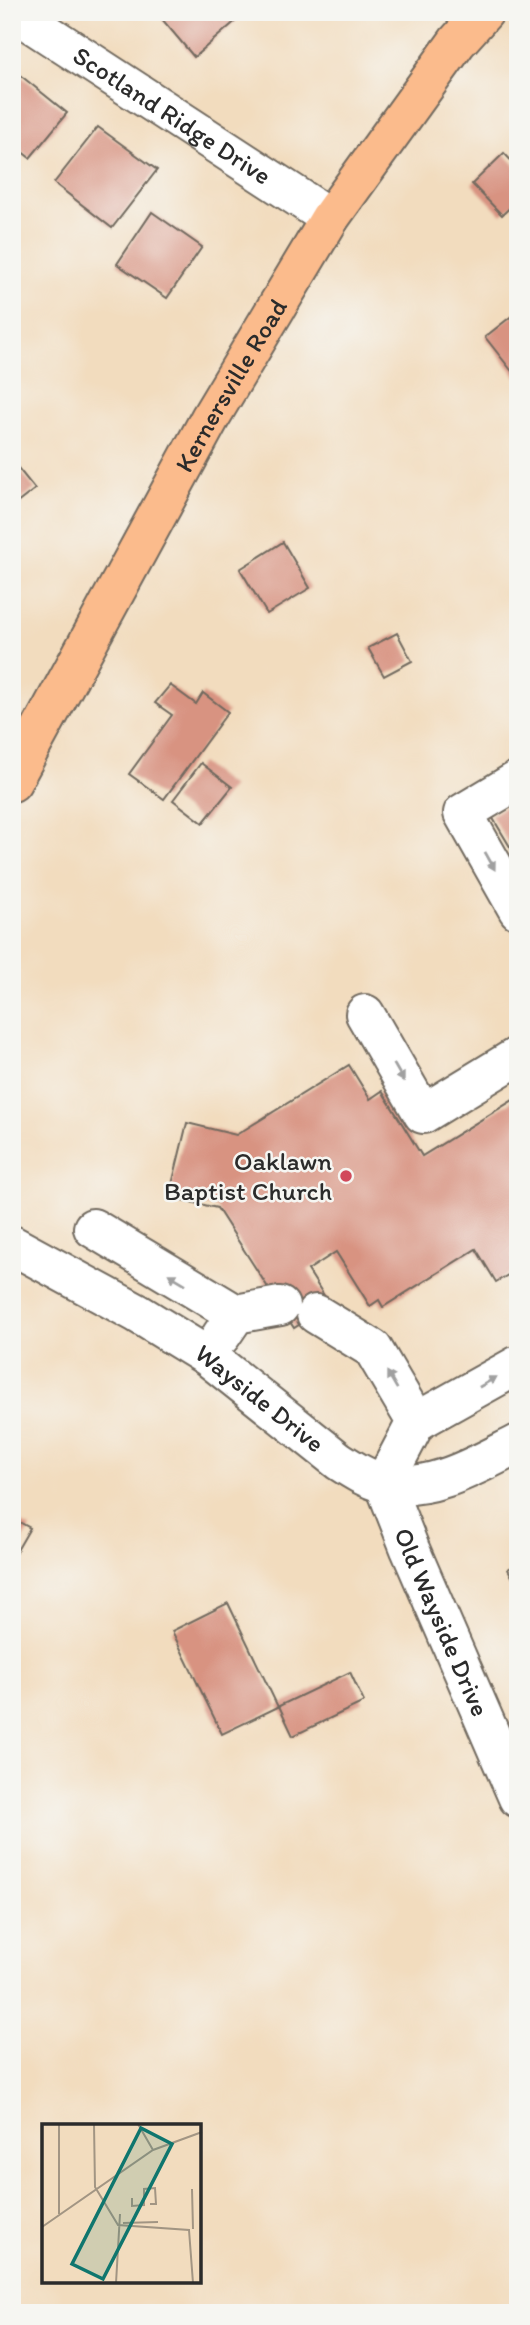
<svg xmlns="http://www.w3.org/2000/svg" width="530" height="2325" font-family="Itim,sans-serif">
<rect width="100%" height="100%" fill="#f6f6f2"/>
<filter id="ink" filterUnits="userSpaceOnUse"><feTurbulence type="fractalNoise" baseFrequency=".0143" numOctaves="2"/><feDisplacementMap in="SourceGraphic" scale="14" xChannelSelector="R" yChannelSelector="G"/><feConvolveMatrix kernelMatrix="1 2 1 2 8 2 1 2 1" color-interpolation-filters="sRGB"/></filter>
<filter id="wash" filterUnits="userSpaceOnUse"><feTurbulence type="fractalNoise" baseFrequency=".00686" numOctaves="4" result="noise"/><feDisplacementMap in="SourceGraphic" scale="28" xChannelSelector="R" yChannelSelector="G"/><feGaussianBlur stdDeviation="1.57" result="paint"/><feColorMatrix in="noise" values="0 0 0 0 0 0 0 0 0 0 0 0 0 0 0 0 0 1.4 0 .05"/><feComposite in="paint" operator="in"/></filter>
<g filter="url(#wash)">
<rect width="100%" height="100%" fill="#f2dcbe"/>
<g id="blocks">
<!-- building -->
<path fill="#d89381" d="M 156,12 L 246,12 L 194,57 Z
M 20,75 L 67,113 L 30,158 L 12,144 L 12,85 Z
M 98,127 L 157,170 L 112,228 L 54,183 Z
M 504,153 L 518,168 L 518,200 L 502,215 L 472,184 Z
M 152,212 L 202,247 L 167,298 L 117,264 Z
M 518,311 L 518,379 L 485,337 Z
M 18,468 L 35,489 L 12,507 L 12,472 Z
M 283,542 L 310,588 L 267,614 L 240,569 Z
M 397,633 L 412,661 L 384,676 L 368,648 Z
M 170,685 L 196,704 L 203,693 L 228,712 L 164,799 L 129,774 L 172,715 L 155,703 Z
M 201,763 L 232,787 L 203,823 L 173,800 Z
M 518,799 L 518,860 L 491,815 Z
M 349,1065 L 370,1099 L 382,1091 L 422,1156 L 518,1097 L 518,1269 L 496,1282 L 476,1249 L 383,1307 L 379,1300 L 370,1306 L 336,1252 L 308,1270 L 330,1305 L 294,1328 L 217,1208 L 169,1197 L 187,1123 L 236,1135 Z
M 12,1518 L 30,1528 L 12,1559 Z
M 518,1563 L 518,1588 L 508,1569 Z
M 228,1603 L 278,1707 L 222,1734 L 172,1631 Z
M 350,1672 L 364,1702 L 293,1736 L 279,1706 Z"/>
</g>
</g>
<g filter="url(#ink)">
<use href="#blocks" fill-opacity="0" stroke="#71695e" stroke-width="2"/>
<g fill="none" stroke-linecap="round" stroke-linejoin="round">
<defs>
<g id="minor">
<path id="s1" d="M 14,12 L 330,218"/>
<path d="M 518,780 L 463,813 L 518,910"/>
<path d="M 365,1014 L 423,1114 L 518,1056"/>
<path d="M 93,1228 L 236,1314"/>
<path id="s2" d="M 12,1245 L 137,1313 L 207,1356 L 339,1461 C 353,1470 367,1479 383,1483 C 429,1494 478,1464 518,1444"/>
<path id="s3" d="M 316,1314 L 373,1349 L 416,1422 L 384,1483 L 410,1549 L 518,1798"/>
<path d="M 221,1336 L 236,1314 L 280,1306"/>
<path d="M 416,1422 L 518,1365"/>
</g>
<g id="major">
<path id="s4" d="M 12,782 L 210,418 L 330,218 L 457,42 L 484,12"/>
</g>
</defs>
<!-- minor casing -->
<use href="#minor" stroke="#71695e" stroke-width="42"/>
<!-- major casing -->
<use href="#major" stroke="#71695e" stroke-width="42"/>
<!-- minor -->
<use href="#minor" stroke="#fff" stroke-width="38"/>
<!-- major -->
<use href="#major" stroke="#fbbb8c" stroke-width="38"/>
</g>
<!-- one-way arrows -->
<defs><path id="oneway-solid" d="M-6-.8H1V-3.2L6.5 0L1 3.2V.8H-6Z" transform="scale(1.75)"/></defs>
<g fill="#a0a0a0">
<use href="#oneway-solid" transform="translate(490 861) rotate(61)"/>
<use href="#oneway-solid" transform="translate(399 1073) rotate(60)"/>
<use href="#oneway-solid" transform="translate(177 1279) rotate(-149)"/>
<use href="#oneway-solid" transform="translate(392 1380) rotate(-120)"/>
<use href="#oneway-solid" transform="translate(488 1382) rotate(-30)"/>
</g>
</g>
<!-- markers -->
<circle fill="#d1495b" stroke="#f6f6f2" stroke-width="2.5" cx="346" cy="1176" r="7"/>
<g text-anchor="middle" stroke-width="5" stroke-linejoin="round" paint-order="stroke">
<!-- street labels -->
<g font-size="26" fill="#2b2b2b" stroke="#f6f6f2">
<text dy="9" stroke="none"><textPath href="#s1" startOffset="189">Scotland Ridge Drive</textPath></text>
<text dy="9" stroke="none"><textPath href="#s4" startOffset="453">Kernersville Road</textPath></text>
<text dy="9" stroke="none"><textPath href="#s2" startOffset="292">Wayside Drive</textPath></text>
<text dy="9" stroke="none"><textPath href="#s3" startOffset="371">Old Wayside Drive</textPath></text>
</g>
<!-- poi labels -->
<g font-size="26" fill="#2b2b2b" stroke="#f6f6f2" text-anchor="end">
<text x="332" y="1170">Oaklawn<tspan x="332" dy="30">Baptist Church</tspan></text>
</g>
</g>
<!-- overview -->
<g transform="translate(42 2124)">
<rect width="159" height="159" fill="#f2dcbe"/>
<path fill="none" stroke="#a29583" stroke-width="2" d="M 17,0 L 17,90M 52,0 L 53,63 L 76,101 L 147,106 L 151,159M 96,0 L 111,26M 150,65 L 151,105M 90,74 L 90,82 L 103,81M 102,81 L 102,65 L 113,64 L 114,80 L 108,80M 81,99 L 116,98M 0,103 L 111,26 L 160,8M 74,159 L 78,90"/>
<path fill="#0f766e" fill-opacity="0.15" stroke="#0f766e" stroke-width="3.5" d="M 99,4 L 130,20 L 61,155 L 30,140 Z"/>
<rect width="159" height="159" fill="none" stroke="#2b2b2b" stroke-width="3.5"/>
</g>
<!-- margin -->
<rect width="530" height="2325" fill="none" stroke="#f6f6f2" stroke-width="42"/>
</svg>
